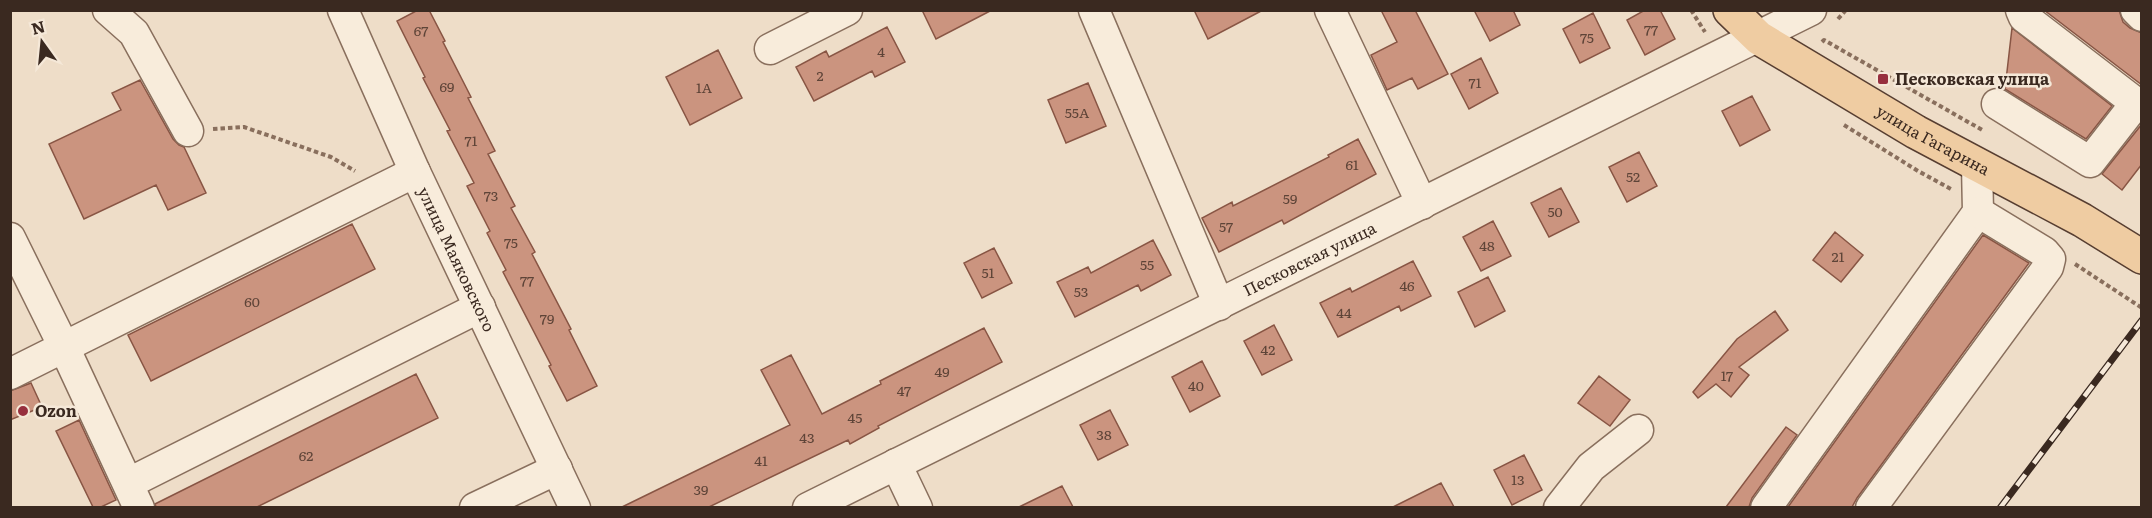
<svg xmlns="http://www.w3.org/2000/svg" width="2152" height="518" font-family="Literata,serif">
<rect width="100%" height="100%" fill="#eeddc8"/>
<!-- building -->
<path fill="#cb947f" stroke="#854" stroke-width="1.5" d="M 418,10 L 429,10 L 445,41 L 443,42 L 471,97 L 468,98 L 495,151 L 488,154 L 515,206 L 511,208 L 535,252 L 532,254 L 571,329 L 569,330 L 597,386 L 567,401 L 549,366 L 551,365 L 503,272 L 506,270 L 487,233 L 490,231 L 467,186 L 474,183 L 447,131 L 450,130 L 423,78 L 425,77 L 397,21 Z
M 922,10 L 992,10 L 936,39 Z
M 1194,10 L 1263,10 L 1208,39 Z
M 1381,10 L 1415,10 L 1448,74 L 1418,89 L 1412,78 L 1387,90 L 1371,55 L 1397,42 Z
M 1474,10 L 1513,10 L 1520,25 L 1490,41 Z
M 1645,10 L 1660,10 L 1675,39 L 1645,55 L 1627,20 Z
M 2044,10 L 2119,10 L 2123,22 L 2130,28 L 2142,33 L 2142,85 Z
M 1593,13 L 1610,48 L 1580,63 L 1563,29 Z
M 887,27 L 905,62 L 875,77 L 872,71 L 814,101 L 796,67 L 826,51 L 829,57 Z
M 2012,28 L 2112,106 L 2086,139 L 2005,89 Z
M 718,50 L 742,98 L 690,125 L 666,77 Z
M 1481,58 L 1498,93 L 1469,109 L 1451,74 Z
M 140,80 L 173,139 L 179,145 L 184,147 L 206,193 L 168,210 L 156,185 L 84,219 L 49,144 L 121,110 L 112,93 Z
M 1088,83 L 1106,126 L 1066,143 L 1048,100 Z
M 1752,96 L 1770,130 L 1740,146 L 1722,111 Z
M 2142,124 L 2142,164 L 2122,190 L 2102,174 Z
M 1358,139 L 1376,174 L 1284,224 L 1282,220 L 1219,252 L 1202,218 L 1232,202 L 1233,206 L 1329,157 L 1328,155 Z
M 1639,152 L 1657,186 L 1627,202 L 1609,167 Z
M 1561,188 L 1579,222 L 1549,237 L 1531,203 Z
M 1493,221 L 1511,256 L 1481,271 L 1463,237 Z
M 352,224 L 375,269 L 151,381 L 128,335 Z
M 1835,232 L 1863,255 L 1841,282 L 1813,260 Z
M 1983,235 L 2029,263 L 1857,498 L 1852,507 L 1788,507 Z
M 1153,240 L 1171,275 L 1141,291 L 1138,285 L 1075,317 L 1057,282 L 1088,267 L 1091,273 Z
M 994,248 L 1012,283 L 982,298 L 964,263 Z
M 1413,261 L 1431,296 L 1401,311 L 1399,306 L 1338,337 L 1320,303 L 1350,288 L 1352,292 Z
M 1488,277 L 1505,311 L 1475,327 L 1458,292 Z
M 1775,311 L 1788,330 L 1739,367 L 1749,375 L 1731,397 L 1716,384 L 1698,398 L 1693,392 L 1737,339 Z
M 1274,325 L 1292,360 L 1262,375 L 1244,341 Z
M 984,328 L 1002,362 L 878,426 L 879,428 L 850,444 L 848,440 L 709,507 L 622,507 L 790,425 L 761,370 L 791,355 L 822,414 L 881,384 L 880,381 Z
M 1202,361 L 1220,396 L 1190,412 L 1172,377 Z
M 416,374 L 438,418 L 257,507 L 156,507 L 155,504 Z
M 1599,376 L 1630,400 L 1610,426 L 1578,403 Z
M 31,383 L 42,407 L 10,420 L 10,391 Z
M 1110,410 L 1128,445 L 1098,460 L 1080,425 Z
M 79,420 L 116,500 L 101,507 L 93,507 L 56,431 Z
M 1786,427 L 1797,435 L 1752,498 L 1749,507 L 1726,507 Z
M 1524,455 L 1542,490 L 1512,505 L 1494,470 Z
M 1441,483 L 1454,507 L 1393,507 Z
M 1062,486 L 1073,507 L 1019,507 Z"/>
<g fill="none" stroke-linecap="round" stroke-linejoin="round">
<defs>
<g id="minor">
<path d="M 108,10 L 134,33 L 188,131"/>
<path id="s1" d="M 343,10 L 415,172 L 575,508"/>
<path d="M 1094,10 L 1219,305"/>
<path d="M 1330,10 L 1422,204"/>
<path d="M 2136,10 L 2142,16"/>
<path d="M 770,49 L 847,10"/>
<path d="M 1997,104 L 2090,162 L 2136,103 L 2024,17 L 2021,10"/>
<path d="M 10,238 L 64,347 L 10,374"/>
<path d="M 896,464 L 917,508"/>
<path d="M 129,483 L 480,307"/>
<path d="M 139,508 L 64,347 L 415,172"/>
<path d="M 475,508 L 557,469"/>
<path id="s2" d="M 808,508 L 1811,10"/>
<path d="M 1559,508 L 1591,467 L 1638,430"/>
<path d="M 1766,508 L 1978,212 L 1977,165"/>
<path d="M 1871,508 L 2048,267 L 2050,259 L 2044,252 L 1978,212"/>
</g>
<g id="major">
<path id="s3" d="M 1730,10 L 1759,38 L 1916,132 L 2082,220 L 2142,257"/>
</g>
</defs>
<!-- minor casing -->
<use href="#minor" stroke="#896f5d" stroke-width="33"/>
<!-- major casing -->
<use href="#major" stroke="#573e31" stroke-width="36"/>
<!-- path -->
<path stroke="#896f5d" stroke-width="4" stroke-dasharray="4.5 3" stroke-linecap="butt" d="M 1691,10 L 1705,32
M 1838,19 L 1846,10
M 1822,42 L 1824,40 L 1984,131
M 1844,125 L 1918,171 L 1951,189
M 213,129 L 244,127 L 331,157 L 355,171
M 2075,264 L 2142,308"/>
<!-- minor -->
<use href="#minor" stroke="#f8ecdb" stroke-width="30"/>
<!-- major -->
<use href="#major" stroke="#efcca2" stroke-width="33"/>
<defs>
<path id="rail" d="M 2000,508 L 2142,320"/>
</defs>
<!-- rail casing -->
<use href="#rail" stroke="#3a2920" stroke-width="7"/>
<!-- rail -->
<use href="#rail" stroke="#f5e8d8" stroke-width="4.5" stroke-dasharray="14" stroke-linecap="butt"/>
</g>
<!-- markers -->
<g fill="#972f3e" stroke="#f5e8d8" stroke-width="2">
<rect x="1877" y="73" width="12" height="12" rx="3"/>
<circle cx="23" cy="411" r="6"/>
</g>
<g text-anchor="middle" stroke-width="5" stroke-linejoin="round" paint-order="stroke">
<!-- number labels -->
<g font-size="14" fill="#5e4438">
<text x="1651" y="35">77</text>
<text x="421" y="36">67</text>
<text x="1587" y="43">75</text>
<text x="881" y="57">4</text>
<text x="820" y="81">2</text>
<text x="1475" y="88">71</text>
<text x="447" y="92">69</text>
<text x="704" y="93">1А</text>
<text x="1077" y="118">55А</text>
<text x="471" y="146">71</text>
<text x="1352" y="170">61</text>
<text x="1633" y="182">52</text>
<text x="491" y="201">73</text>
<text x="1290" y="204">59</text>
<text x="1555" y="217">50</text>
<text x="1226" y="232">57</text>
<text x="511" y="248">75</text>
<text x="1487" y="251">48</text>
<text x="1838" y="262">21</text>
<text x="1147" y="270">55</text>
<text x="988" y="278">51</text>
<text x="527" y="286">77</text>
<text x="1407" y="291">46</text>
<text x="1081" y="297">53</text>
<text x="252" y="307">60</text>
<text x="1344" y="318">44</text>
<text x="547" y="324">79</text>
<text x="1268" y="355">42</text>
<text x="942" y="377">49</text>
<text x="1727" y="381">17</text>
<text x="1196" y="391">40</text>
<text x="904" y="396">47</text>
<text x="855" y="423">45</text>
<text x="1104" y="440">38</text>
<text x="807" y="443">43</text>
<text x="306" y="461">62</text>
<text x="761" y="466">41</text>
<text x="1518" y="485">13</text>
<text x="701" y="495">39</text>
</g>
<!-- poi labels -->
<g font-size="16" font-weight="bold" fill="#3a2920" stroke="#f5e8d8" text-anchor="start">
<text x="1895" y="85">Песковская улица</text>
<text x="35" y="417">Ozon</text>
</g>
<!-- street labels -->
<g font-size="16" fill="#3a2920" stroke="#f5e8d8">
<text dy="6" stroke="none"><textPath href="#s3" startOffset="242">улица Гагарина</textPath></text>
<text dy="6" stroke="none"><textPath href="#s1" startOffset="274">улица Маяковского</textPath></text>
<text dy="6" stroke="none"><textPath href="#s2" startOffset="560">Песковская улица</textPath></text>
</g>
</g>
<!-- border -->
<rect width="2152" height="518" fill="none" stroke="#3a2920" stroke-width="24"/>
<!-- north arrow -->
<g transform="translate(42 42) rotate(345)" stroke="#f5e8d8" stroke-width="4.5" paint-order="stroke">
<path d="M0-4.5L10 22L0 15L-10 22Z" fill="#3a2920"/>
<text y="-9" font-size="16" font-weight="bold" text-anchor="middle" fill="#3a2920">N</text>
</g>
</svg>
